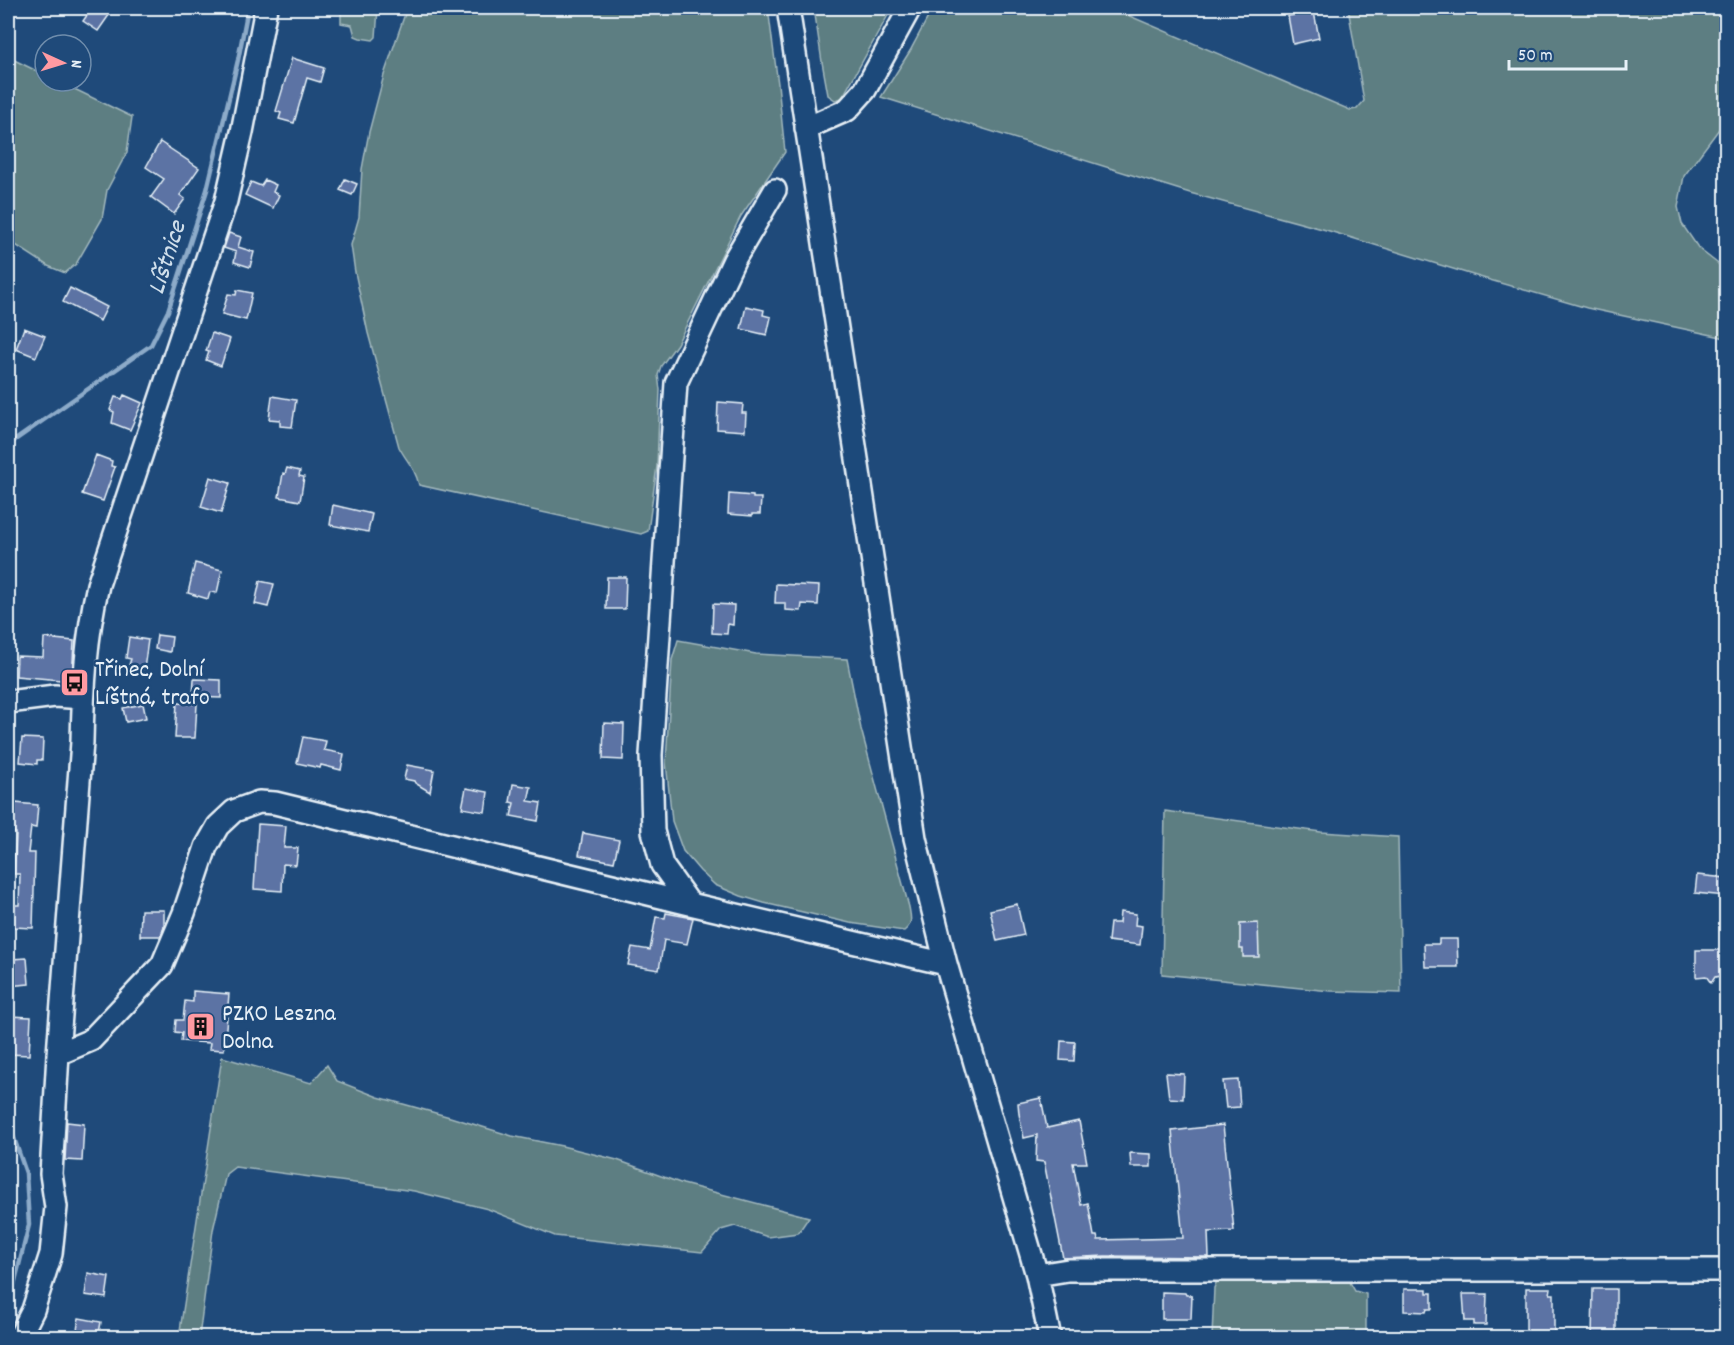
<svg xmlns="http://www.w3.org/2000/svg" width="1734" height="1345" font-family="Dekko,sans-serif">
<rect width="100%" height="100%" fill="#1f4a7a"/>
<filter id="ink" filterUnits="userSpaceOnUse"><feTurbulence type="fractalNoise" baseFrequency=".0167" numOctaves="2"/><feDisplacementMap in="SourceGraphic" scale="12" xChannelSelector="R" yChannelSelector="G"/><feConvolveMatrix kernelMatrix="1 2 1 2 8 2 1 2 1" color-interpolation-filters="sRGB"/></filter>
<g filter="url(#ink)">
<!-- green -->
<path fill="#5d7e82" stroke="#a2b8bd" stroke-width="1.5" d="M 341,8 L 378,8 L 376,37 L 373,40 L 360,38 L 355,36 L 352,25 L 341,23 Z
M 407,8 L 562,8 L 563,9 L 570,8 L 768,8 L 778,84 L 785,152 L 741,216 L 677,344 L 661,366 L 658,375 L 660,390 L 657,466 L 648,531 L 641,534 L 419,485 C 415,468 407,462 399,447 L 368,333 L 355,272 L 351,245 L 359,217 L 362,169 L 369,132 L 384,75 Z
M 814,8 L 892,8 L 842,98 L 835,100 L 828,95 L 822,62 Z
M 933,8 L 1111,8 L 1350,110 L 1357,109 L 1364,101 L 1348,8 L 1726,8 L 1726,121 L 1719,129 L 1684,176 L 1678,207 L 1682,224 L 1699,249 L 1726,270 L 1726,338 L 1587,308 L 1476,276 L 1326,230 L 1190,193 L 881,97 L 910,51 Z
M 8,57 L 45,75 L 45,81 L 58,81 L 132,117 L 127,152 L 107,190 L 102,219 L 76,264 L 65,273 L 48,266 L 8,240 Z
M 678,640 L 756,654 L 847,659 L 861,729 L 909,907 C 911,918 913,924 904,931 L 850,923 L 764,903 L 741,896 L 715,885 L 700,871 L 683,851 L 672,821 L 666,762 L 672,660 Z
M 1165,811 L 1321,832 L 1398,837 L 1401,993 L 1331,991 L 1162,974 Z
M 222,1057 L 311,1083 L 327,1065 L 337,1081 L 378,1097 L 450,1117 L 512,1136 L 562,1146 L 617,1160 L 683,1184 L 809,1217 L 798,1233 L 768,1237 L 735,1226 L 721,1230 L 702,1252 L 555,1236 L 488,1209 L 414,1191 L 235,1167 L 226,1174 L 213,1230 L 199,1337 L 179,1337 Z
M 1347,1277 L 1355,1291 L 1366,1294 L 1366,1337 L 1212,1338 L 1214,1288 L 1217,1281 L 1225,1278 Z"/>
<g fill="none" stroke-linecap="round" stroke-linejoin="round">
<!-- stream -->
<path stroke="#8dabc9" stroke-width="4.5" d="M 8,445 L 151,345 L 168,311 L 207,190 L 238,60 L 248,8
M 8,1121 L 26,1173 L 29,1225 L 13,1289 L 8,1300"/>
</g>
<!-- building -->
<path fill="#5c73a4" stroke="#e8f1f8" stroke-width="1.5" d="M 92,8 L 114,8 L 98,31 L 83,21 Z
M 1314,12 L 1319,38 L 1293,44 L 1288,16 Z
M 292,58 L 324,68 L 320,82 L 307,78 L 294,123 L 279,119 L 281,113 L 276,111 Z
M 160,142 L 199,168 L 180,195 L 185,199 L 174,214 L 151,197 L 164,179 L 146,167 Z
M 345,179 L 357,184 L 352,195 L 340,190 Z
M 265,180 L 276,185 L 273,192 L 279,195 L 273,208 L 245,195 L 251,182 L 261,186 Z
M 229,233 L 241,237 L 238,247 L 254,252 L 250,267 L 234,262 L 236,252 L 224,248 Z
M 70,288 L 107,307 L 100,321 L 63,302 Z
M 237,290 L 252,293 L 246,320 L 222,314 L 228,294 L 236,295 Z
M 746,306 L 764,310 L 763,315 L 771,317 L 767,335 L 741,329 Z
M 24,328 L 45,336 L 36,357 L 16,349 Z
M 212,333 L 230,339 L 221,366 L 206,360 L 209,352 L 206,351 Z
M 124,395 L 142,403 L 130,430 L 112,423 L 114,412 L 110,410 L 115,397 L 122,399 Z
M 272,396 L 296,400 L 292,427 L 280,426 L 280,420 L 269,419 Z
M 718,402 L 743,404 L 742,413 L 746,413 L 745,431 L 717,429 Z
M 96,455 L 112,461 L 111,466 L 115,467 L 103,501 L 82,494 Z
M 287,468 L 300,471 L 299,476 L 304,477 L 300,501 L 279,497 L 283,473 L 285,474 Z
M 210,477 L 230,483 L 221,513 L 201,507 Z
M 729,494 L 753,496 L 753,498 L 761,498 L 760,514 L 752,514 L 752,516 L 728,514 Z
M 333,505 L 372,514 L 368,532 L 330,525 Z
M 195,563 L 222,570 L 217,593 L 210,592 L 208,599 L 188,593 Z
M 607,577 L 626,577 L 625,609 L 606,609 Z
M 260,581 L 274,584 L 268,607 L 255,604 Z
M 776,584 L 819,586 L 818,605 L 802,604 L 801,611 L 785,610 L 785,603 L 775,603 Z
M 713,604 L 734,605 L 733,625 L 728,624 L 727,634 L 712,633 Z
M 157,635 L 172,637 L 170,652 L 155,649 Z
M 129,637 L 148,640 L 144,669 L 131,667 L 132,665 L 129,665 L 131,659 L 126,658 Z
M 44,638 L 74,641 L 72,681 L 16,676 L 17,656 L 43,657 Z
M 194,679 L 221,680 L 221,698 L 193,697 Z
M 177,703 L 197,704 L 195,738 L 175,738 Z
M 143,704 L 146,718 L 126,722 L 123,708 Z
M 604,723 L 624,724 L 623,760 L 603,759 Z
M 303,737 L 326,741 L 324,750 L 344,754 L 341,770 L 321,765 L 320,768 L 297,763 Z
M 22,738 L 43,739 L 42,760 L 37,760 L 37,764 L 20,762 Z
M 407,765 L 434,770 L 430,792 L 415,783 L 414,781 L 404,779 Z
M 513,784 L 531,787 L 528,801 L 541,803 L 538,821 L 511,816 L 514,803 L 510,802 Z
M 466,788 L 488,792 L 485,812 L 462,808 Z
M 15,803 L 38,805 L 36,828 L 31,827 L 28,853 L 35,853 L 33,928 L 13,927 L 13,905 L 19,905 L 20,874 L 14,874 L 16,833 L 14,833 L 13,826 Z
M 258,824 L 286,826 L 284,848 L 298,848 L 296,865 L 283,864 L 282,891 L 254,889 Z
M 583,833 L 619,840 L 614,862 L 579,855 Z
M 1697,875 L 1726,878 L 1726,896 L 1695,893 Z
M 1017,904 L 1024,935 L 997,941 L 990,910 Z
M 141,910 L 164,910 L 164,926 L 161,936 L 140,936 Z
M 1120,912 L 1136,914 L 1135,925 L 1142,926 L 1140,945 L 1108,941 L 1110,923 L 1119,923 Z
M 666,913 L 693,918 L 687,944 L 664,940 L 659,970 L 628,965 L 632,947 L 650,950 L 656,917 L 665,918 Z
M 1258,923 L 1259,957 L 1243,957 L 1243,949 L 1240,949 L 1240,924 Z
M 1439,939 L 1457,939 L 1458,967 L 1425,967 L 1424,944 L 1439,944 Z
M 1696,950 L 1721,950 L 1721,976 L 1715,977 L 1711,983 L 1706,976 L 1696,977 Z
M 27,958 L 29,984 L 8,986 L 8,963 L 11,963 L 11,959 Z
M 193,991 L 229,994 L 224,1050 L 209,1049 L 210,1043 L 181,1041 L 182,1033 L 175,1032 L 176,1020 L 183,1020 L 185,1001 L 193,1002 Z
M 8,1016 L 31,1017 L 29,1055 L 8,1054 Z
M 1061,1041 L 1075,1042 L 1074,1061 L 1060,1060 Z
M 1166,1073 L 1184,1074 L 1183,1099 L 1169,1098 Z
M 1238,1080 L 1240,1107 L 1226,1108 L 1223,1081 Z
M 1041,1098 L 1047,1128 L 1079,1121 L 1087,1163 L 1073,1163 L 1081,1205 L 1088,1203 L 1094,1236 L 1097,1236 L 1098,1240 L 1183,1238 L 1172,1131 L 1223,1125 L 1234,1231 L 1208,1232 L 1209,1257 L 1105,1256 L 1063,1258 L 1044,1162 L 1036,1161 L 1037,1135 L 1024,1138 L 1019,1114 L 1018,1103 Z
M 67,1122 L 84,1124 L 82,1161 L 65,1160 Z
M 1130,1153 L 1151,1154 L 1151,1167 L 1131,1167 Z
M 88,1273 L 109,1277 L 106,1298 L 85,1295 Z
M 1526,1288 L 1551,1288 L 1550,1294 L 1554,1294 L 1554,1338 L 1526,1338 Z
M 1404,1289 L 1427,1289 L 1427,1293 L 1432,1293 L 1432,1309 L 1427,1309 L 1426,1312 L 1404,1311 Z
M 1593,1289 L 1616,1289 L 1616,1338 L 1592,1338 Z
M 1162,1292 L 1185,1293 L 1186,1295 L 1192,1295 L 1191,1319 L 1162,1319 Z
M 1463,1294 L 1487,1294 L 1486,1325 L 1474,1325 L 1474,1321 L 1465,1321 Z
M 79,1318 L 101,1322 L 99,1333 L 77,1330 Z"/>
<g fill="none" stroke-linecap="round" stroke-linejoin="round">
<defs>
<path id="minor" d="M 788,8 L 915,838 L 946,964 L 1037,1275 L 1050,1338
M 806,128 L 847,110 L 865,90 L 910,8
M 775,190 L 734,260 L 676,383 L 651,755 L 653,831 L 662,865 L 690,904 L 946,964
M 8,702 L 55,696 L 83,698
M 58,1054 L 91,1040 L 162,965 L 184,913 L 206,847 L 218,826 L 234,811 L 259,802 L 275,803 L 690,904
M 1037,1275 L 1068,1270 L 1726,1270
M 19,1338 L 33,1310 L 51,1254 L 56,1207 L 51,1174 L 58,1054 L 82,742 C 83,689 86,637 98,585 L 226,201 L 242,132 L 266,8"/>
</defs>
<!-- minor casing -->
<use href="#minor" stroke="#e8f1f8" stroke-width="26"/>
<!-- minor -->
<use href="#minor" stroke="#1f4a7a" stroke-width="21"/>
</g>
</g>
<!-- icons -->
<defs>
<symbol id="bus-square" viewBox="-11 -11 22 22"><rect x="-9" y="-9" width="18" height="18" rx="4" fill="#ff9aa2" stroke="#1f4a7a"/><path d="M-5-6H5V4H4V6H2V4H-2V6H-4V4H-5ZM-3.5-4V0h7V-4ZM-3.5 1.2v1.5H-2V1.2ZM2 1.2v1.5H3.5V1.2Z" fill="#111"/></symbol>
<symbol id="building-square" viewBox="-11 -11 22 22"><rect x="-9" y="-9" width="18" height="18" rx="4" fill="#ff9aa2" stroke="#1f4a7a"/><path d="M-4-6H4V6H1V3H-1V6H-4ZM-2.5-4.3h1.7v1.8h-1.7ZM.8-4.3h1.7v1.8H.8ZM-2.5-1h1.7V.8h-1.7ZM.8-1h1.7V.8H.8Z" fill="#111"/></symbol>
</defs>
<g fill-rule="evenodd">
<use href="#bus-square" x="58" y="666" width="33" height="33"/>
<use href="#building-square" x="184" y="1010" width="33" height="33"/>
</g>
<g text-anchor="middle" stroke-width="5" stroke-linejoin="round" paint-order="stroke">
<!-- poi labels -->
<g font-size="24" fill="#e8f1f8" stroke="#1f4a7a" text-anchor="start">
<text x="95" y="676">Třinec, Dolní<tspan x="95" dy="28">Líštná, trafo</tspan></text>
<text x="222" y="1020">PZKO Leszna<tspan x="222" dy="28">Dolna</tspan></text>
</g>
<!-- water labels -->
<g font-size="26" font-style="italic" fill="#d1e0ec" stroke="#1f4a7a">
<text transform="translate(165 257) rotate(-72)" y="9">Líštnice</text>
</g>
</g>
<!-- margin -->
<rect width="1734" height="1345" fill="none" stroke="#1f4a7a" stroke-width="30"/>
<rect x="15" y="15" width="1704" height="1315" fill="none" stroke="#e8f1f8" stroke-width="2" filter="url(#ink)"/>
<!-- north arrow -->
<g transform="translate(63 63) rotate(94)"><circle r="28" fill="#1f4a7a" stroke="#6f8dac" stroke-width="1.5"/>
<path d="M0-4.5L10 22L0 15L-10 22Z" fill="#ff9aa2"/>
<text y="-9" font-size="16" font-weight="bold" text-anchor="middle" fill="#e8f1f8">N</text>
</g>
<!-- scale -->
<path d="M1509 60v9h117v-9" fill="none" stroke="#e8f1f8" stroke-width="3"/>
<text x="1518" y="60" font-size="18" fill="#e8f1f8" stroke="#1f4a7a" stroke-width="4.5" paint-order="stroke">50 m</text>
</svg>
